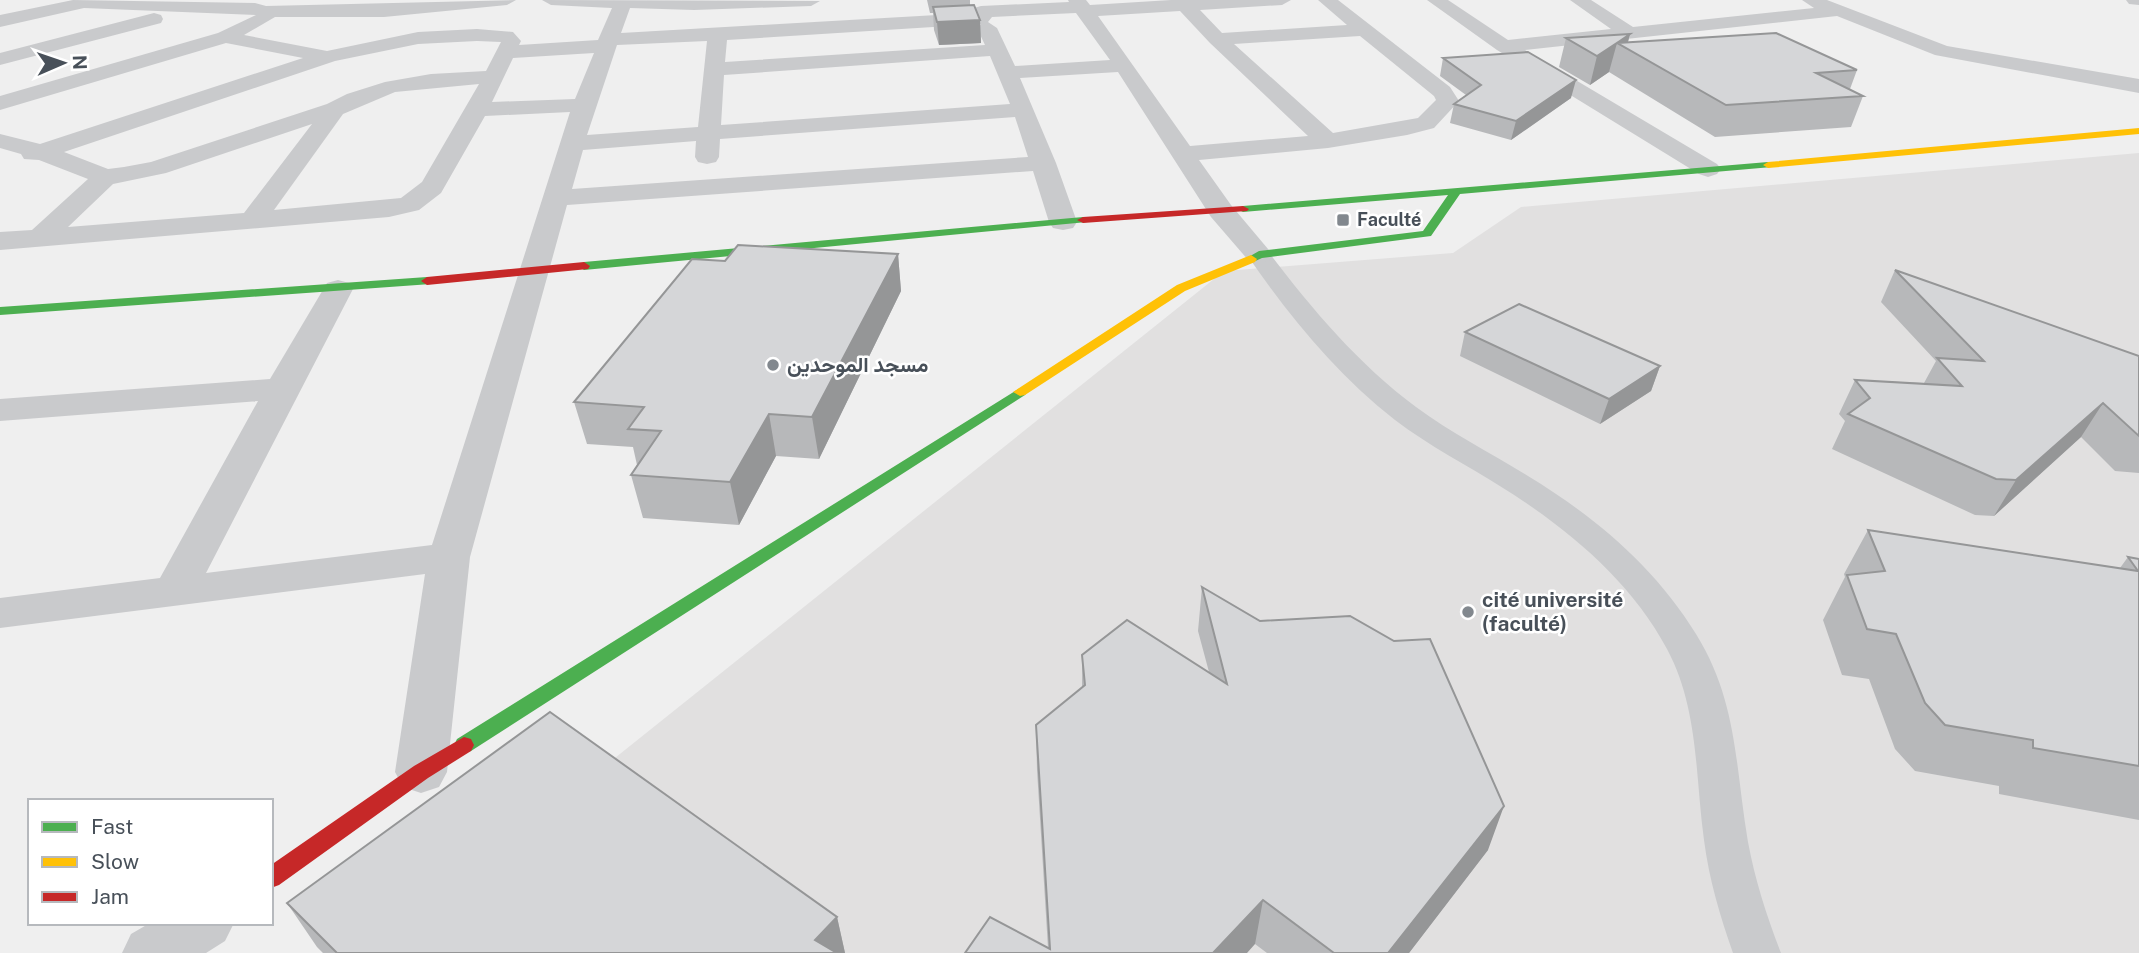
<svg xmlns="http://www.w3.org/2000/svg" width="2139" height="953" font-family="'Public Sans',Vazirmatn,sans-serif">
<rect width="100%" height="100%" fill="#efefef"/>
<!-- education -->
<path fill="#e1e0e0" d="M 2139,153 L 2139,953 L 371,953 L 1224,271 L 1453,253 L 1521,207 Z"/>
<g fill="none" stroke-linecap="round" stroke-linejoin="round">
<!-- lane -->
<path fill="#c9cacc" fill-rule="evenodd" d="M 1259,248 L 1267,250 C 1311,308 1357,363 1416,407 C 1451,433 1491,453 1528,476 C 1594,516 1655,567 1696,634 C 1738,702 1735,766 1748,842 C 1755,880 1767,917 1781,953 L 1733,953 C 1720,916 1709,879 1704,840 C 1695,775 1699,709 1667,649 C 1631,581 1567,528 1503,488 C 1467,465 1429,446 1395,420 C 1336,374 1289,316 1247,255 L 1251,250 Z"/>
<!-- street -->
<path fill="#c9cacc" fill-rule="evenodd" d="M 73,0 L 255,3 L 266,6 L 516,0 L 507,5 L 384,17 L 275,17 L 244,35 L 327,51 L 418,32 L 477,29 L 513,32 L 521,41 L 519,45 L 598,40 L 612,8 L 551,5 L 542,0 L 820,1 L 811,6 L 694,10 L 630,8 L 621,33 L 972,13 L 974,8 L 981,6 L 1069,2 L 1068,0 L 1086,0 L 1090,5 L 1171,0 L 1291,0 L 1282,5 L 1200,10 L 1222,33 L 1347,25 L 1318,0 L 1338,0 L 1450,87 L 1459,101 L 1434,128 L 1407,135 L 1328,148 L 1199,160 L 1231,205 L 1273,255 L 1269,261 L 1259,264 L 1249,261 L 1211,217 L 1118,72 L 1020,78 L 1056,163 L 1077,222 L 1073,228 L 1063,230 L 1053,228 L 1049,222 L 1033,171 L 567,205 L 470,557 L 447,772 L 439,787 L 421,793 L 403,787 L 395,772 L 425,574 L 0,628 L 0,598 L 160,578 L 258,401 L 0,421 L 0,399 L 270,379 L 327,283 L 338,280 L 349,283 L 353,289 L 206,573 L 432,545 L 570,112 L 485,116 L 441,193 L 419,210 L 389,217 L 0,250 L 0,232 L 32,230 L 88,179 L 39,160 L 24,159 L 21,154 L 0,148 L 0,134 L 40,144 L 303,58 L 226,43 L 0,110 L 0,96 L 218,33 L 256,15 L 84,8 L 0,27 L 0,15 ZM 1180,11 L 1210,43 L 1308,136 L 1190,146 L 1098,16 ZM 1076,13 L 1110,60 L 1015,66 L 997,28 L 988,22 L 992,17 ZM 981,24 L 977,28 L 985,45 L 725,62 L 727,40 ZM 1360,36 L 1434,96 L 1436,100 L 1418,118 L 1333,133 L 1234,44 ZM 477,41 L 501,42 L 486,71 L 431,74 L 385,82 L 347,94 L 327,104 L 151,162 L 124,167 L 108,169 L 64,152 L 335,61 L 418,44 ZM 707,41 L 698,127 L 587,135 L 617,45 ZM 594,53 L 575,99 L 492,102 L 513,58 ZM 990,56 L 1010,104 L 721,125 L 724,75 ZM 479,84 L 422,182 L 401,198 L 274,210 L 343,114 L 395,92 ZM 1015,117 L 1028,157 L 572,189 L 583,150 L 696,141 L 695,157 L 698,162 L 707,164 L 716,162 L 719,157 L 720,139 ZM 312,124 L 244,213 L 68,227 L 113,184 L 166,173 Z
M 1427,0 L 1448,0 L 1508,40 L 1611,29 L 1570,0 L 1591,0 L 1633,27 L 1814,8 L 1802,0 L 1827,0 L 1947,46 L 2139,79 L 2139,93 L 1935,55 L 1837,16 L 1525,50 L 1717,164 L 1721,169 L 1717,174 L 1708,177 L 1699,174 L 1497,50 Z
M 2126,0 L 2139,0 L 2139,5 L 2129,4 Z
M 154,13 L 161,15 L 163,19 L 161,23 L 0,65 L 0,53 Z
M 150,923 L 234,923 L 225,941 L 206,953 L 122,953 L 131,934 Z"/>
<!-- fast -->
<path fill="#4caf50" fill-rule="evenodd" d="M 1768,162 L 1773,165 L 1772,167 L 1460,194 L 1431,236 L 1262,258 L 1251,263 L 1245,259 L 1259,251 L 1423,231 L 1448,195 L 1243,212 L 1237,209 L 1243,206 Z
M 1083,217 L 1087,218 L 1087,222 L 584,270 L 578,266 L 584,262 Z
M 427,277 L 433,281 L 431,284 L 0,315 L 0,307 Z
M 1020,388 L 1025,389 L 1027,392 L 1025,395 L 471,751 L 464,753 L 457,751 L 454,745 L 457,739 Z"/>
<!-- slow -->
<path fill="#ffc107" fill-rule="evenodd" d="M 2139,128 L 2139,134 L 1768,168 L 1763,165 L 1768,162 Z
M 1251,255 L 1257,259 L 1255,262 L 1185,291 L 1025,395 L 1020,396 L 1013,392 L 1177,285 Z"/>
<!-- jam -->
<path fill="#c62828" fill-rule="evenodd" d="M 1243,206 L 1249,209 L 1247,211 L 1083,223 L 1077,220 L 1083,217 Z
M 584,262 L 590,266 L 588,269 L 427,285 L 421,281 L 427,277 Z
M 464,737 L 471,739 L 474,745 L 471,751 L 428,778 L 279,885 L 271,888 L 271,865 L 414,766 Z"/>
</g>
<!-- wall -->
<path fill="#b7b8ba" d="M 927,0 L 970,0 L 970,5 L 980,20 L 981,43 L 939,45 L 934,30 L 933,13 L 930,13 Z
M 1630,34 L 1628,42 L 1857,70 L 1850,89 L 1863,96 L 1851,127 L 1715,137 L 1609,72 L 1590,85 L 1559,67 L 1566,38 Z
M 1443,58 L 1571,98 L 1511,140 L 1450,123 L 1454,104 L 1466,95 L 1440,76 Z
M 898,254 L 901,291 L 819,459 L 776,456 L 739,525 L 643,518 L 631,475 L 637,465 L 633,447 L 587,444 L 574,402 Z
M 1895,270 L 2139,356 L 2139,473 L 2115,471 L 2081,437 L 1994,516 L 1975,515 L 1832,449 L 1845,421 L 1839,414 L 1855,380 L 1924,383 L 1936,361 L 1881,302 Z
M 1465,332 L 1660,366 L 1651,391 L 1600,424 L 1460,356 Z
M 1868,530 L 2120,568 L 2128,557 L 2139,559 L 2139,820 L 1999,794 L 1999,786 L 1915,771 L 1895,749 L 1869,679 L 1842,675 L 1823,620 L 1845,577 L 1844,574 Z
M 1202,587 L 1488,850 L 1409,953 L 1267,953 L 1255,944 L 965,953 L 1048,948 L 1037,770 L 1036,725 L 1082,688 L 1082,655 L 1209,672 L 1198,631 Z
M 287,903 L 837,917 L 845,953 L 323,953 L 317,947 Z"/>
<!-- shaded-wall -->
<path fill="#959697" d="M 980,20 L 981,43 L 939,45 L 937,22 Z
M 1630,34 L 1626,49 L 1617,43 Z
M 1617,43 L 1609,72 L 1590,85 L 1597,56 Z
M 1576,80 L 1571,98 L 1511,140 L 1516,121 Z
M 898,254 L 901,291 L 819,459 L 812,417 Z
M 1660,366 L 1651,391 L 1600,424 L 1609,399 Z
M 2103,403 L 2081,437 L 1994,516 L 2016,480 Z
M 769,414 L 776,456 L 739,525 L 730,482 Z
M 1504,806 L 1488,850 L 1409,953 L 1388,953 Z
M 1263,900 L 1255,944 L 1247,953 L 1213,953 Z
M 837,917 L 845,953 L 818,953 L 815,940 Z"/>
<!-- building -->
<path fill="#d5d6d8" stroke="#959697" stroke-width="2" d="M 974,5 L 980,20 L 937,22 L 933,7 Z
M 1776,33 L 1857,70 L 1816,73 L 1863,96 L 1726,105 L 1617,43 L 1597,56 L 1566,38 L 1630,34 L 1617,43 Z
M 1528,52 L 1576,80 L 1516,121 L 1454,104 L 1481,85 L 1443,58 Z
M 738,245 L 898,254 L 812,417 L 769,414 L 730,482 L 631,475 L 661,431 L 628,429 L 644,407 L 574,402 L 692,259 L 725,261 Z
M 1895,270 L 2139,356 L 2139,436 L 2103,403 L 2016,480 L 1996,479 L 1848,414 L 1870,398 L 1855,380 L 1962,386 L 1937,358 L 1984,361 Z
M 1519,304 L 1660,366 L 1609,399 L 1465,332 Z
M 1868,530 L 2138,571 L 2128,557 L 2139,559 L 2139,766 L 2033,748 L 2033,740 L 1945,725 L 1925,703 L 1896,634 L 1867,629 L 1847,575 L 1885,571 Z
M 1202,587 L 1260,621 L 1350,616 L 1394,641 L 1430,639 L 1504,806 L 1388,953 L 1334,953 L 1263,900 L 1213,953 L 965,953 L 990,917 L 1050,949 L 1036,725 L 1085,685 L 1082,655 L 1127,620 L 1227,684 Z
M 550,712 L 837,917 L 815,940 L 837,953 L 337,953 L 287,903 Z"/>
<!-- markers -->
<g fill="#82888e" stroke="#fff" stroke-width="2.5">
<rect x="1336" y="213" width="14" height="14" rx="3.5"/>
<circle cx="773" cy="365" r="7"/>
<circle cx="1468" cy="612" r="7"/>
</g>
<g text-anchor="middle" stroke-width="5" stroke-linejoin="round" paint-order="stroke">
<!-- far-poi labels -->
<g font-size="18" font-weight="bold" fill="#485059" stroke="#fff" text-anchor="start">
<text x="1357" y="226">Faculté</text>
</g>
<!-- poi labels -->
<g font-size="21" font-weight="bold" fill="#485059" stroke="#fff" text-anchor="start">
<text x="787" y="372">مسجد الموحدين</text>
<text x="1482" y="607">cité université<tspan x="1482" dy="24">(faculté)</tspan></text>
</g>
</g>
<!-- legend -->
<rect x="28" y="799" width="245" height="126" fill="#ffffff" stroke="#b6b9bd" stroke-width="2"/>
<rect x="42" y="822" width="35" height="10" fill="#4caf50" stroke="#b6b9bd" stroke-width="2"/>
<text x="91" y="834" font-size="21" fill="#485059">Fast</text>
<rect x="42" y="857" width="35" height="10" fill="#ffc107" stroke="#b6b9bd" stroke-width="2"/>
<text x="91" y="869" font-size="21" fill="#485059">Slow</text>
<rect x="42" y="892" width="35" height="10" fill="#c62828" stroke="#b6b9bd" stroke-width="2"/>
<text x="91" y="904" font-size="21" fill="#485059">Jam</text>
<!-- north arrow -->
<g transform="translate(63 63) rotate(88)" stroke="#ffffff" stroke-width="5" paint-order="stroke">
<path d="M0-5L12 26L0 18L-12 26Z" fill="#485059"/>
<text y="-10" font-size="19" font-weight="bold" text-anchor="middle" fill="#485059">N</text>
</g>
</svg>
